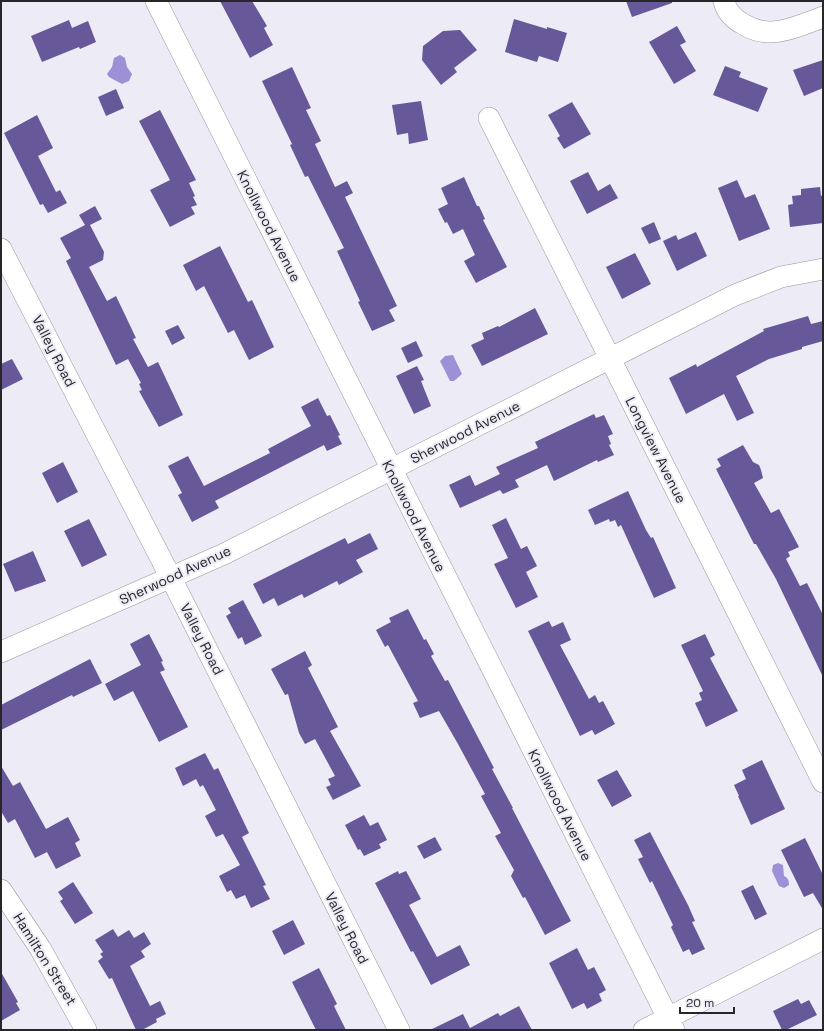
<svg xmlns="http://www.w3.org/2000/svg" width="824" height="1031" font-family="'Space Grotesk',sans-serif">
<rect width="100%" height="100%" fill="#edebf5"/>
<!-- water -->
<path fill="#9d90d6" d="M 120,55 L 125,58 L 127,67 L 132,74 L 129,81 L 122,84 L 109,77 L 107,74 L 112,67 L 114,58 Z
M 453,355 L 462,374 L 454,381 L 450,381 L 440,361 L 445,356 Z
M 778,863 L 783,865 L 784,876 C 788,878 789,880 789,885 L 784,888 L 779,886 L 772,871 L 773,865 Z"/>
<!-- building -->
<path fill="#665899" d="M 220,1 L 252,1 L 267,26 L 264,28 L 273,45 L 250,58 Z
M 626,1 L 672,1 L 672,3 L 632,17 Z
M 514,19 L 547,29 L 547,27 L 567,33 L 558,62 L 539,56 L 537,62 L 505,52 Z
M 69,20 L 72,28 L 88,21 L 96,42 L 80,49 L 79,47 L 42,62 L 31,36 Z
M 677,26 L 686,42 L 680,45 L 696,71 L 674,84 L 649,42 Z
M 460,30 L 477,50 L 454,68 L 457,72 L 441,85 L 422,60 L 423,46 L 443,31 Z
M 823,60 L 823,88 L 804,96 L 793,70 Z
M 725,66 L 741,72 L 739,77 L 768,88 L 758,112 L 713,95 Z
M 292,67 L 311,108 L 306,110 L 321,141 L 315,144 L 335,187 L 347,181 L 353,193 L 345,197 L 397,306 L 389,310 L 395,321 L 372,331 L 358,302 L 360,301 L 337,251 L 344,248 L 308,176 L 305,177 L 290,145 L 292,144 L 262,81 Z
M 116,89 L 124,108 L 106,116 L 98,97 Z
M 421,101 L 428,140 L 409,144 L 408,133 L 397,135 L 392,105 Z
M 572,102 L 591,134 L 564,149 L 557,138 L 560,136 L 548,115 Z
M 160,110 L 196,180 L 189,183 L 195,196 L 193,197 L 197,205 L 191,207 L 195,214 L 170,227 L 150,190 L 170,180 L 139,121 Z
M 37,115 L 53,148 L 38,156 L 56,192 L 60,190 L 67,203 L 48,213 L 43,204 L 40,205 L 4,133 Z
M 588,172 L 598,191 L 610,184 L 618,198 L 587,214 L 570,181 Z
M 464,177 L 477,206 L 479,206 L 485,219 L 483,220 L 507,267 L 476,283 L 464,261 L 475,255 L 463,229 L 453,234 L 447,222 L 445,223 L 438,209 L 448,204 L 441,188 Z
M 737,180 L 745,198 L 755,194 L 770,229 L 739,241 L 718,188 Z
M 820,187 L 821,196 L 823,195 L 823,223 L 790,227 L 788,205 L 793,204 L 792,196 L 801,195 L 801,189 Z
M 95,206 L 102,219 L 90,225 L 104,252 L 103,260 L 89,267 L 107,301 L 116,296 L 136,338 L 133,339 L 148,367 L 158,362 L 183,415 L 159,427 L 139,391 L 142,390 L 139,384 L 141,383 L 128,359 L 116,365 L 66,261 L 71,258 L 60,238 L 85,225 L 79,215 Z
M 654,222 L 661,239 L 649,244 L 641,228 Z
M 696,232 L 707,256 L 677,271 L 663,241 L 676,235 L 678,240 Z
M 220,246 L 248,302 L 252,300 L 274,347 L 249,360 L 234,330 L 228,333 L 204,286 L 196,291 L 183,265 Z
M 635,253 L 651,284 L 622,299 L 606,267 Z
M 535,308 L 548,334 L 482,366 L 471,345 L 484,339 L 482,333 L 498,326 L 499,327 Z
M 808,316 L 811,324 L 823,321 L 823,341 L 802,347 L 802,349 L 769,359 L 736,376 L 754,413 L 737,421 L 724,394 L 686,414 L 669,378 L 696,364 L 697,367 L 764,331 L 763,329 Z
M 178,325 L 185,338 L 172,345 L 165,331 Z
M 416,341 L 423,356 L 408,363 L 401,348 Z
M 12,359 L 23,379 L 1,390 L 1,364 Z
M 417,366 L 424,380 L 421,381 L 431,406 L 414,414 L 396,376 Z
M 318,398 L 327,416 L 330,415 L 340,435 L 338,436 L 342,444 L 327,451 L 324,445 L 215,501 L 219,508 L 192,522 L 178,495 L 182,493 L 168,466 L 188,456 L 204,486 L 270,453 L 268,449 L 311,426 L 301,407 Z
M 594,414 L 596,418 L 604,415 L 613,434 L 608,436 L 611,444 L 609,445 L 614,455 L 598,462 L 597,460 L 554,481 L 547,465 L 515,480 L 519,487 L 503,494 L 500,490 L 460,508 L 449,485 L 470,475 L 475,486 L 500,474 L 496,467 L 538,448 L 535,442 Z
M 743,445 L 753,462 L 759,465 L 761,470 L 763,478 L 754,483 L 771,513 L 779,509 L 799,547 L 788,552 L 790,556 L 786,559 L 800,586 L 807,583 L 823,615 L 823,677 L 776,579 L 756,544 L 754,544 L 716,469 L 721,466 L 717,459 Z
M 63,462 L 78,492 L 57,503 L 42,473 Z
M 628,491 L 646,530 L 651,538 L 653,537 L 676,588 L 654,598 L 621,525 L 618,527 L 615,520 L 610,522 L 609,519 L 595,525 L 588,510 Z
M 506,518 L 521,549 L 527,546 L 537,566 L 526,572 L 538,597 L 516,608 L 494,564 L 508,558 L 492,525 Z
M 89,519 L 107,555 L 82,567 L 64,531 Z
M 370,533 L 378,549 L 356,560 L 363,572 L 339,585 L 337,581 L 304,598 L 302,594 L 278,606 L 274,598 L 263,604 L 253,584 L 345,538 L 348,544 Z
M 33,551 L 46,581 L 15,592 L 3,564 Z
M 243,600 L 262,636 L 245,645 L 242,637 L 238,639 L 226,616 L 231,613 L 228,608 Z
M 408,609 L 424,640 L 426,639 L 434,654 L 431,656 L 445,681 L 448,680 L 494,768 L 492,769 L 513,808 L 512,808 L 571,921 L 545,935 L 525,897 L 523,898 L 511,876 L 514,870 L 495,836 L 501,833 L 481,796 L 485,794 L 458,744 L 439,711 L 420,718 L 413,703 L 418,701 L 388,645 L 385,647 L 376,630 L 391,622 L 389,618 Z
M 549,621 L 552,627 L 563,622 L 571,640 L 560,645 L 589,699 L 595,695 L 599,703 L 603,701 L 615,724 L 595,735 L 592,730 L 580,736 L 528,631 Z
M 149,634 L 163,661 L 161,662 L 165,670 L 160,672 L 188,727 L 159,742 L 133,691 L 114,701 L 105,684 L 141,665 L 130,644 Z
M 705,634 L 715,655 L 710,658 L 738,711 L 706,727 L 695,703 L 702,700 L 699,693 L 703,691 L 681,645 Z
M 305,651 L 312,665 L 308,668 L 338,727 L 330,731 L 361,786 L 333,800 L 326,787 L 331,785 L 328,779 L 335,776 L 315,739 L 305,744 L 299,733 L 288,694 L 285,695 L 271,669 Z
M 90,659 L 102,683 L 73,697 L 72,695 L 1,730 L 1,705 Z
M 205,753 L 214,770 L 218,768 L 249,833 L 242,837 L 266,885 L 263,886 L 270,899 L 251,908 L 245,895 L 236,899 L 231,890 L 227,892 L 219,876 L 240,865 L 223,834 L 216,837 L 205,816 L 216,810 L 203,785 L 200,787 L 196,779 L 183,786 L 175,768 Z
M 762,760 L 785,809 L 751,825 L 738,796 L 739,796 L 734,785 L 746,779 L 742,770 Z
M 1,766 L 13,786 L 20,782 L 46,829 L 68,817 L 80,840 L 75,843 L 81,856 L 56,869 L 47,852 L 35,858 L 15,819 L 8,823 L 1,811 Z
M 617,770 L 632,796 L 612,807 L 597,780 Z
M 364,815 L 370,826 L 378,822 L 387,840 L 379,844 L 381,848 L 364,856 L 360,849 L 358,850 L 345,825 Z
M 650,832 L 688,905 L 695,921 L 692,922 L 705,949 L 692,955 L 689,949 L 683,952 L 671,927 L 673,925 L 652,881 L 650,883 L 638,859 L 643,857 L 634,840 Z
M 435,837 L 442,850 L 424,859 L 417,846 Z
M 805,838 L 823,875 L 823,910 L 813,893 L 804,897 L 781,850 Z
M 398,871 L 399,874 L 406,871 L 421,899 L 409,905 L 437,957 L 460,945 L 470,965 L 431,985 L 413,951 L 411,952 L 375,883 Z
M 73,882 L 93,913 L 75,924 L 60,901 L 63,899 L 58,892 Z
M 753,885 L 767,914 L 755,920 L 741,891 Z
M 293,920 L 305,944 L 284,955 L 272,931 Z
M 113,929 L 118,937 L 129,930 L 134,938 L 144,932 L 151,944 L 141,951 L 145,957 L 130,966 L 150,1006 L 160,1001 L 166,1014 L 156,1019 L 157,1022 L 142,1030 L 136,1030 L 112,978 L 109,979 L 98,961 L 103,957 L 100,954 L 103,952 L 95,940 Z
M 577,948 L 588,970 L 594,967 L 606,990 L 599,994 L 602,1001 L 587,1009 L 584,1003 L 572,1009 L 549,963 Z
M 319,968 L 337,1004 L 334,1006 L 346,1030 L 316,1030 L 292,982 Z
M 1,972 L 18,1002 L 16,1003 L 20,1010 L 1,1021 Z
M 798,999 L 801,1004 L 809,1000 L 817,1015 L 786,1030 L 782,1030 L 773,1011 Z
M 519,1006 L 532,1030 L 430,1030 L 463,1014 L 470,1028 L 498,1013 L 500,1016 Z"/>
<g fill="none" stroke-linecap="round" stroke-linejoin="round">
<defs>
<path id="street" d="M 156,1 L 674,1030
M 724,1 C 726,11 734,19 743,24 C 770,41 796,27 823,17
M 489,118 L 823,782
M 1,249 L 171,578 L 399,1030
M 1,652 L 224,554 L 735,295 L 781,277 L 823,269
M 1,890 L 40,948 L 86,1030
M 644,1030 L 823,939"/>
</defs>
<!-- street casing -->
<use href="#street" stroke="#9897a0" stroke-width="22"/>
<!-- street -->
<use href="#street" stroke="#fff" stroke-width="21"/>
</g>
<g text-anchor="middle" stroke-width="4" stroke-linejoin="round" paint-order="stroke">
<!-- street labels -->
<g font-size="14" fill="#27272a" stroke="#edebf5">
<text transform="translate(269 226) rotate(63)" y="5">Knollwood Avenue</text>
<text transform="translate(54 351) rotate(63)" y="5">Valley Road</text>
<text transform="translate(465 432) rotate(-27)" y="5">Sherwood Avenue</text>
<text transform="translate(656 450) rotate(63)" y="5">Longview Avenue</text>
<text transform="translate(414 516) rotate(63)" y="5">Knollwood Avenue</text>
<text transform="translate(175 575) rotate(-25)" y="5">Sherwood Avenue</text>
<text transform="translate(202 639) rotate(63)" y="5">Valley Road</text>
<text transform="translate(560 805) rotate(63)" y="5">Knollwood Avenue</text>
<text transform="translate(347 928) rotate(63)" y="5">Valley Road</text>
<text transform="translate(45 959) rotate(58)" y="5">Hamilton Street</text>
</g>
</g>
<!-- border -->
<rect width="824" height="1031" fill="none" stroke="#27272a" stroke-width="4"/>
<!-- scale -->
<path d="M680 1007v6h54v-6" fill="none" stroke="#27272a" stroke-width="2"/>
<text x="686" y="1007" font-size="12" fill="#27272a" stroke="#edebf5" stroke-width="3" paint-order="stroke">20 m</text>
</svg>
